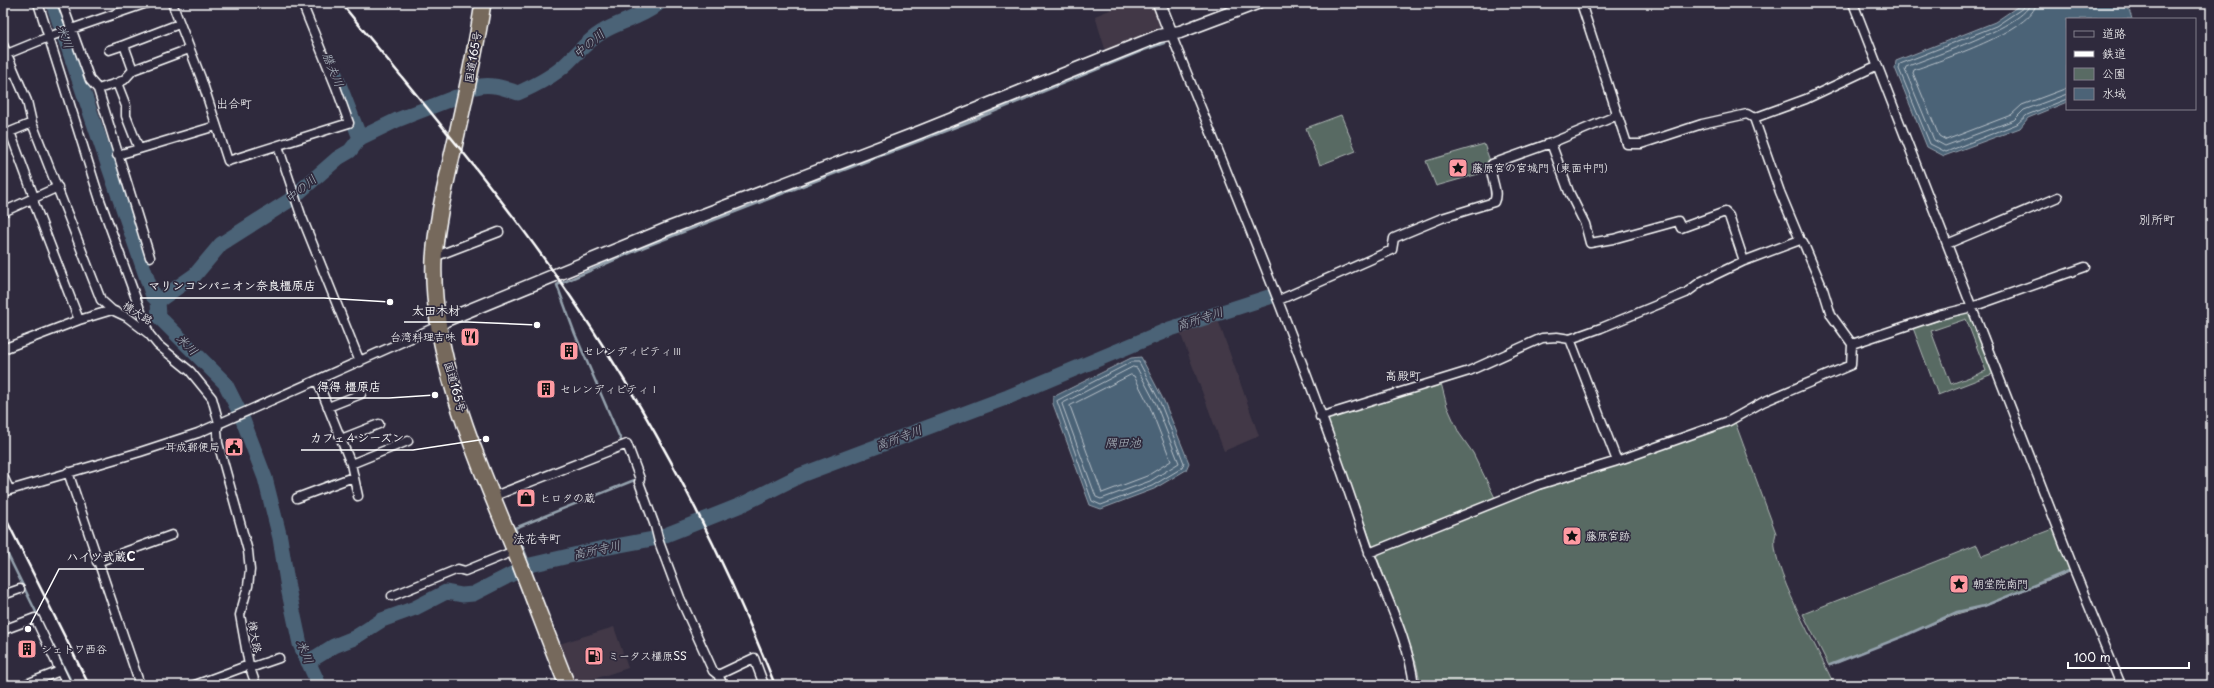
<svg xmlns="http://www.w3.org/2000/svg" width="2214" height="688" font-family="'Playpen Sans','Klee One',sans-serif">
<rect width="100%" height="100%" fill="#2f2a3d"/>
<filter id="ink" filterUnits="userSpaceOnUse"><feTurbulence type="fractalNoise" baseFrequency=".025" numOctaves="2"/><feDisplacementMap in="SourceGraphic" scale="8" xChannelSelector="R" yChannelSelector="G"/><feConvolveMatrix kernelMatrix="1 2 1 2 8 2 1 2 1" color-interpolation-filters="sRGB"/></filter>
<g filter="url(#ink)">
<!-- built -->
<path fill="#423947" d="M 1127,3 L 1154,3 L 1161,23 L 1157,31 L 1106,52 L 1095,16 Z
M 1218,320 L 1259,436 L 1224,451 L 1180,332 Z
M 614,627 L 628,668 L 575,685 L 559,644 Z"/>
<!-- green -->
<path fill="#596b64" stroke="#acb5b2" fill-rule="evenodd" d="M 1341,115 L 1356,151 L 1320,165 L 1306,128 Z
M 1484,144 L 1490,161 L 1489,171 L 1436,186 L 1426,161 Z
M 1971,311 L 1995,373 L 1938,395 L 1913,328 ZM 1966,319 L 1986,371 L 1951,384 L 1931,331 Z
M 1441,383 L 1447,406 L 1459,433 L 1473,453 L 1498,504 L 1735,422 L 1776,533 C 1765,560 1822,655 1834,685 L 1421,685 L 1416,663 L 1327,422 L 1329,417 Z
M 2055,528 L 2072,571 L 1983,607 L 1960,613 L 1829,666 L 1803,614 L 1977,545 L 1982,556 Z"/>
<!-- water -->
<path fill="#4c6377" stroke="#94a1ad" d="M 2023,3 L 2127,3 L 2132,19 L 2067,19 L 2067,102 L 2028,118 L 2020,128 L 1944,156 L 1927,147 L 1895,68 L 1896,61 L 1995,22 Z
M 1141,357 L 1164,401 L 1189,463 L 1186,470 L 1154,489 L 1101,509 L 1090,505 L 1053,404 L 1053,397 L 1131,358 Z"/>
<g fill="none" stroke-linecap="round" stroke-linejoin="round">
<!-- shore -->
<path stroke="#b7c1c9" stroke-width="1" d="M 2025,3 L 2023,8 L 1996,26 L 1900,64 L 1899,69 L 1930,144 L 1946,152 L 2017,124 L 2027,115 L 2067,99
M 2030,3 C 2028,25 1927,58 1906,67 L 1905,70 L 1934,140 L 1945,146 L 2014,120 L 2024,110 L 2067,94
M 2036,3 C 2035,30 1938,61 1914,70 L 1913,73 L 1939,136 L 1946,140 L 2011,115 L 2022,105 L 2067,88
M 1132,362 L 1139,362 L 1160,402 L 1184,463 L 1182,468 L 1152,486 L 1101,505 L 1092,501 L 1057,401 Z
M 1133,367 L 1137,368 L 1156,404 L 1179,463 L 1150,481 L 1101,499 L 1096,497 L 1062,404 Z
M 1131,375 L 1134,376 L 1150,407 L 1171,461 L 1147,476 L 1102,493 L 1070,406 Z"/>
<!-- stream -->
<path stroke="#94a1ad" stroke-width="2.5" d="M 623,445 L 575,334 L 557,285 L 644,247 L 971,121 L 1144,50 L 1164,43
M 3,545 L 39,618
M 530,565 L 515,528 L 637,479
M 44,628 L 73,685
M 1830,665 L 1904,636 L 1957,612 L 1984,606 L 2071,570"/>
<!-- river -->
<path stroke="#4c6377" stroke-width="15" d="M 53,3 L 153,296 L 158,301 L 159,317 L 225,383 L 241,415 L 265,478 L 280,538 L 288,588 L 300,644 L 319,685
M 335,74 L 360,138
M 476,87 C 491,83 504,88 518,93 C 534,86 552,77 565,65 C 577,54 587,41 602,32 C 620,21 643,17 659,3
M 158,301 L 195,275 L 221,244 L 290,200 L 338,158 L 350,151 L 360,138 L 397,120 L 456,97
M 526,566 L 599,549 L 658,538 L 741,505 L 801,475 L 1008,397 L 1170,329 L 1269,297
M 308,662 L 334,646 L 354,638 L 382,620 L 415,608 L 446,592 L 462,595 L 473,594 L 516,572"/>
<defs>
<path id="street" d="M 38,3 L 100,200 L 149,334
M 62,3 L 90,80 L 98,89 L 150,257
M 172,3 L 201,78 L 228,161 L 349,123 L 336,87 L 302,3
M 1853,3 L 2075,572 L 2121,685
M 1171,34 C 1239,202 1309,370 1366,543 C 1382,590 1408,636 1414,685
M 3,45 L 27,101 L 32,123 L 101,300 L 112,310 L 127,317 L 149,334 L 158,345 L 190,371 L 212,398 L 219,423 L 217,430 L 218,443 L 248,551 L 250,570 L 248,586 L 240,615 L 249,665 L 256,685
M 109,50 L 124,45
M 7,54 L 51,36 L 147,3
M 133,70 L 124,45 L 179,24
M 3,76 L 14,71
M 117,83 L 124,80 L 133,70 L 189,49
M 98,89 L 117,83 L 126,106 L 126,116 L 139,149 L 117,155
M 1754,118 L 1806,99 L 1876,66
M 32,123 L 10,132 L 34,197 L 34,203 L 79,320
M 1551,143 L 1569,192 L 1585,224 L 1590,243 L 1613,239 L 1678,221 L 1681,228 L 1725,212 L 1729,216 L 1744,261
M 278,146 L 301,215 L 360,362
M 139,149 L 216,126
M 3,212 L 58,187
M 1947,244 L 2058,197
M 434,257 L 499,232
M 1279,300 L 1392,250 L 1394,238 L 1442,218 L 1494,202 C 1500,190 1488,177 1492,164 L 1551,143 L 1611,118 L 1616,114
M 1570,339 L 1617,461
M 1852,344 L 1939,315 L 1972,307 L 2085,267
M 3,349 L 79,320 L 112,310
M 317,380 L 351,464 L 358,496
M 328,407 L 361,394
M 1320,417 L 1469,371 L 1542,338 L 1557,337 L 1570,339 L 1601,328 L 1686,293 L 1702,281 L 1744,261 L 1800,240
M 341,439 L 379,424
M 351,464 L 408,441
M 68,472 L 140,685
M 3,476 L 9,489
M 3,492 L 140,452 L 198,433 L 438,326
M 492,497 L 627,444 L 640,479 L 639,482 L 655,526 L 659,542 L 680,598 L 713,671 L 718,675 L 723,685
M 297,498 L 353,477
M 1369,553 L 1538,485 L 1614,462 L 1729,421 L 1763,402 L 1851,365 L 1852,344 L 1831,315 L 1823,289 L 1803,242 L 1800,240 L 1780,192 L 1754,118 L 1747,114 L 1702,124 L 1641,144 L 1627,144 L 1581,3
M 97,562 L 172,535
M 3,595 L 20,589
M 392,596 L 458,569 L 465,571 L 514,551
M 3,630 L 35,618 L 67,685
M 250,668 L 279,658
M 718,675 L 754,658 L 764,685
M 24,685 L 60,671
M 195,685 L 249,665"/>
<path id="secondary" d="M 1159,3 L 1171,34
M 438,326 L 446,320 L 672,227 L 920,132 L 1159,36 L 1180,32 L 1257,3"/>
<path id="highway" d="M 483,3 C 475,56 463,108 451,160 C 444,192 436,226 434,259 C 430,355 478,461 514,549 C 532,594 549,640 567,685"/>
</defs>
<!-- street casing -->
<use href="#street" stroke="#fff" stroke-width="11"/>
<!-- secondary casing -->
<use href="#secondary" stroke="#fff" stroke-width="15"/>
<!-- highway casing -->
<use href="#highway" stroke="#fff" stroke-width="18"/>
<!-- street -->
<use href="#street" stroke="#2f2a3d" stroke-width="8"/>
<!-- secondary -->
<use href="#secondary" stroke="#2f2a3d" stroke-width="12"/>
<!-- highway -->
<use href="#highway" stroke="#76695c" stroke-width="15"/>
<!-- rail -->
<path stroke="#fff" stroke-width="2.5" d="M 341,3 C 422,102 506,200 577,306 C 657,425 722,552 775,685
M 3,513 L 89,685"/>
</g>
</g>
<!-- icons -->
<defs>
<symbol id="sight-square" viewBox="-11 -11 22 22"><rect x="-9" y="-9" width="18" height="18" rx="4" fill="#ff9aa2" stroke="#2f2a3d"/><path d="M0-6L1.8-2.2L6-1.7L2.9 1.2L3.7 5.4L0 3.3L-3.7 5.4L-2.9 1.2L-6-1.7L-1.8-2.2Z" fill="#111"/></symbol>
<symbol id="restaurant-square" viewBox="-11 -11 22 22"><rect x="-9" y="-9" width="18" height="18" rx="4" fill="#ff9aa2" stroke="#2f2a3d"/><path d="M-5-6h1v4h1v-4h1v4h1v-4h1v5L-1.5 .5V6h-2V.5L-5-1ZM5-6V6H3V1.5H1.5Q1.5-4 5-6Z" fill="#111"/></symbol>
<symbol id="building-square" viewBox="-11 -11 22 22"><rect x="-9" y="-9" width="18" height="18" rx="4" fill="#ff9aa2" stroke="#2f2a3d"/><path d="M-4-6H4V6H1V3H-1V6H-4ZM-2.5-4.3h1.7v1.8h-1.7ZM.8-4.3h1.7v1.8H.8ZM-2.5-1h1.7V.8h-1.7ZM.8-1h1.7V.8H.8Z" fill="#111"/></symbol>
<symbol id="civic-square" viewBox="-11 -11 22 22"><rect x="-9" y="-9" width="18" height="18" rx="4" fill="#ff9aa2" stroke="#2f2a3d"/><path d="M-.6-6.5H3V-4.5H.6V-3L4-1V1h2V6H-6V1h2V-1L-.6-3ZM-1.2 2.5V6h2.4V2.5Z" fill="#111"/></symbol>
<symbol id="shop-square" viewBox="-11 -11 22 22"><rect x="-9" y="-9" width="18" height="18" rx="4" fill="#ff9aa2" stroke="#2f2a3d"/><path d="M-5-2.5h2.3a2.7 3.5 0 0 1 5.4 0H5L5.5 6h-11ZM-1.5-2.5h3a1.5 2.3 0 0 0-3 0Z" fill="#111"/></symbol>
<symbol id="fuel-square" viewBox="-11 -11 22 22"><rect x="-9" y="-9" width="18" height="18" rx="4" fill="#ff9aa2" stroke="#2f2a3d"/><path d="M-5.5-6h7V0h2V4h1.3V-2.5L3-4.5l.8-.8L6-3V5H2.5V1h-1V6h-7ZM-4.2-4.7v3.2H.2V-4.7Z" fill="#111"/></symbol>
</defs>
<g fill-rule="evenodd">
<use href="#sight-square" x="1447" y="157" width="22" height="22"/>
<use href="#restaurant-square" x="459" y="326" width="22" height="22"/>
<use href="#building-square" x="558" y="340" width="22" height="22"/>
<use href="#building-square" x="535" y="378" width="22" height="22"/>
<use href="#civic-square" x="223" y="436" width="22" height="22"/>
<use href="#shop-square" x="515" y="487" width="22" height="22"/>
<use href="#sight-square" x="1561" y="525" width="22" height="22"/>
<use href="#sight-square" x="1948" y="573" width="22" height="22"/>
<use href="#building-square" x="16" y="638" width="22" height="22"/>
<use href="#fuel-square" x="583" y="645" width="22" height="22"/>
</g>
<g text-anchor="middle" stroke-width="3.5" stroke-linejoin="round" paint-order="stroke">
<!-- street labels -->
<g font-size="11" fill="#fff" stroke="#2f2a3d">
<text transform="translate(473 57) rotate(-80)" y="4">国道165号</text>
<text transform="translate(138 313) rotate(33)" y="4">横大路</text>
<text transform="translate(455 387) rotate(74)" y="4">国道165号</text>
<text transform="translate(255 637) rotate(80)" y="4">横大路</text>
</g>
<!-- poi labels -->
<g font-size="11" fill="#fff" stroke="#2f2a3d" text-anchor="start">
<text x="1472" y="172">藤原宮の宮城門（東面中門）</text>
<text x="456" y="341" text-anchor="end">台湾料理吉味</text>
<text x="583" y="355">セレンディピティⅢ</text>
<text x="560" y="393">セレンディピティⅠ</text>
<text x="220" y="451" text-anchor="end">耳成郵便局</text>
<text x="540" y="502">ヒロタの蔵</text>
<text x="1586" y="540">藤原宮跡</text>
<text x="1973" y="588">朝堂院南門</text>
<text x="41" y="653">シェトワ西谷</text>
<text x="608" y="660">ミータス橿原SS</text>
</g>
<!-- water labels -->
<g font-size="12" font-style="italic" fill="#aeb9c2" stroke="#2f2a3d">
<text transform="translate(65 37) rotate(71)" y="4">米川</text>
<text transform="translate(589 44) rotate(-40)" y="4">中の川</text>
<text transform="translate(333 70) rotate(68)" y="4">膳夫川</text>
<text transform="translate(301 189) rotate(-40)" y="4">中の川</text>
<text transform="translate(1200 319) rotate(-18)" y="4">高所寺川</text>
<text transform="translate(187 345) rotate(45)" y="4">米川</text>
<text transform="translate(899 438) rotate(-21)" y="4">高所寺川</text>
<text x="1123" y="447">隅田池</text>
<text transform="translate(597 550) rotate(-12)" y="4">高所寺川</text>
<text transform="translate(305 652) rotate(69)" y="4">米川</text>
</g>
<!-- neighbourhood labels -->
<g font-size="12" fill="#fff" stroke="#2f2a3d">
<text x="234" y="108">出合町</text>
<text x="2157" y="224">別所町</text>
<text x="1403" y="380">高殿町</text>
<text x="537" y="543">法花寺町</text>
</g>
</g>
<!-- callouts -->
<path fill="none" stroke="#fff" stroke-width="1.5" d="M390 302L324 298H140M537 325L468 322H404M435 395L389 398H309M486 439L413 450H301M28 629L59 569H144"/>
<g fill="#fff" stroke="#2f2a3d" stroke-width="1.5">
<circle cx="390" cy="302" r="4"/>
<circle cx="537" cy="325" r="4"/>
<circle cx="435" cy="395" r="4"/>
<circle cx="486" cy="439" r="4"/>
<circle cx="28" cy="629" r="4"/>
</g>
<g font-size="12" text-anchor="middle" font-weight="bold" fill="#fff" stroke="#2f2a3d" stroke-width="3.5" stroke-linejoin="round" paint-order="stroke">
<text x="232" y="290">マリンコンパニオン奈良橿原店</text>
<text x="436" y="315">太田木材</text>
<text x="349" y="391">得得 橿原店</text>
<text x="357" y="442">カフェ４シーズン</text>
<text x="101" y="561">ハイツ武蔵C</text>
</g>
<!-- margin -->
<rect width="2214" height="688" fill="none" stroke="#2f2a3d" stroke-width="16"/>
<rect x="8" y="8" width="2198" height="672" fill="none" stroke="#fff" stroke-width="1.5" filter="url(#ink)"/>
<!-- legend -->
<rect x="2066" y="18" width="130" height="92" fill="#2f2a3d" stroke="#827f8b"/>
<rect x="2074" y="31" width="20" height="6" fill="#2f2a3d" stroke="#827f8b"/>
<text x="2102" y="38" font-size="12" fill="#ffffff">道路</text>
<rect x="2074" y="51" width="20" height="6" fill="#ffffff" stroke="#827f8b"/>
<text x="2102" y="58" font-size="12" fill="#ffffff">鉄道</text>
<rect x="2074" y="68" width="20" height="12" fill="#596b64" stroke="#827f8b"/>
<text x="2102" y="78" font-size="12" fill="#ffffff">公園</text>
<rect x="2074" y="88" width="20" height="12" fill="#4c6377" stroke="#827f8b"/>
<text x="2102" y="98" font-size="12" fill="#ffffff">水域</text>
<!-- scale -->
<path d="M2068 662v6h121v-6" fill="none" stroke="#ffffff" stroke-width="2"/>
<text x="2074" y="662" font-size="12" fill="#ffffff" stroke="#2f2a3d" stroke-width="3" paint-order="stroke">100 m</text>
</svg>
